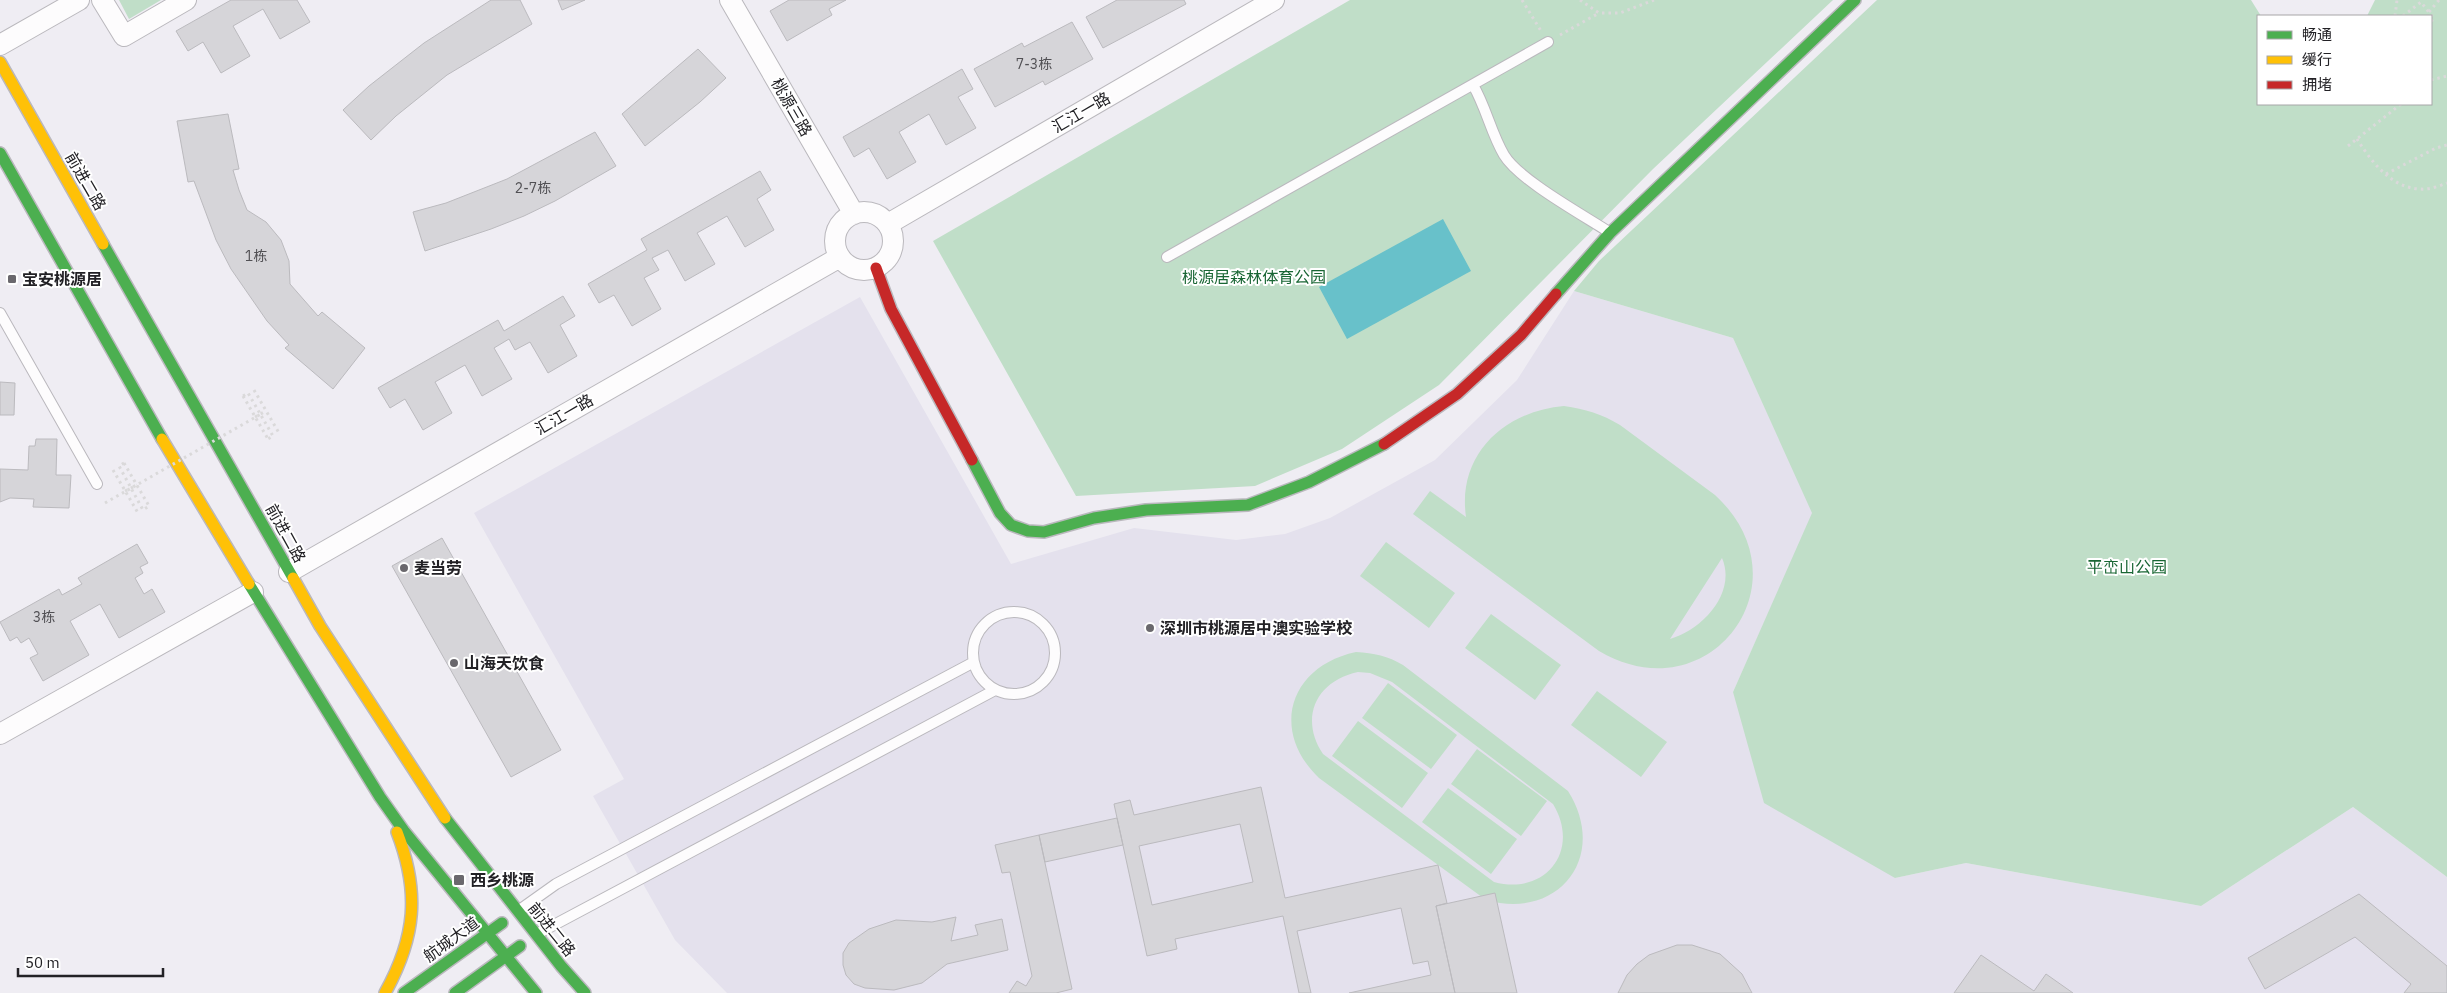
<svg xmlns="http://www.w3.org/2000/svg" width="2447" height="993" font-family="'IBM Plex Sans','Noto Sans SC',sans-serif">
<rect width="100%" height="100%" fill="#efedf3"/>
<!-- built -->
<path fill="#e4e1ed" d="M 1574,291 L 1733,338 L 1813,513 L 1733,692 L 1895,878 L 1966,863 L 2201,906 L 2353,807 L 2447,877 L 2447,993 L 727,993 L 675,940 L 593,796 L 624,779 L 474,513 L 860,297 L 1011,564 L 1134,528 L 1236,540 L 1285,534 L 1330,518 L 1435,460 L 1517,380 Z"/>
<!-- green -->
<path fill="#c0dec8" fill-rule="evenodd" d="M 119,0 L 161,0 L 129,19 Z
M 1350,0 L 1833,0 L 1653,169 L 1439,385 L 1342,449 L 1255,486 L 1076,496 L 933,241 Z
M 1877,0 L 2251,0 L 2261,16 L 2258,16 L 2258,104 L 2431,104 L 2431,16 L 2367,16 L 2375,0 L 2447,0 L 2447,877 L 2353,807 L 2201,906 L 1966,863 L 1895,878 L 1764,803 L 1733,692 L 1812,513 L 1733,338 L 1574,291 L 1599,261 Z
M 1564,406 C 1585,409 1602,414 1620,425 L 1715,495 C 1810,582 1709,716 1599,651 L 1413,514 L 1430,491 L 1466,517 C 1457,454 1505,411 1564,406 ZM 1722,558 C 1737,593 1702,630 1670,639 Z
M 1386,542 L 1455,593 L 1429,628 L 1360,576 Z
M 1491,614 L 1561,665 L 1535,700 L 1465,648 Z
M 1356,652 C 1374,653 1388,656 1403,665 L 1568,791 C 1609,856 1559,921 1486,900 L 1319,778 C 1269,730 1290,666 1356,652 ZM 1358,672 L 1370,673 L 1392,682 L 1553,804 C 1581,850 1546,896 1494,882 L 1323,754 C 1299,718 1316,681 1358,672 Z
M 1388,683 L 1457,735 L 1431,769 L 1362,718 Z
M 1597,691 L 1667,742 L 1641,777 L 1571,725 Z
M 1358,721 L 1428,773 L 1402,808 L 1332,756 Z
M 1477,749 L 1547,801 L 1521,836 L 1451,784 Z
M 1448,788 L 1517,839 L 1491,874 L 1422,822 Z"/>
<!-- water -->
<path fill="#68c1ca" d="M 1443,219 L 1471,271 L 1347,339 L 1319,287 Z"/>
<!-- building -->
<path fill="#d6d5d9" stroke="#bbbabe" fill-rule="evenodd" d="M 231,0 L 297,0 L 310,22 L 280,39 L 263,9 L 233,26 L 250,56 L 221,73 L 203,42 L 188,51 L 176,31 Z
M 491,0 L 520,0 L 532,24 L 447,75 L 396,116 L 371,140 L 343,110 L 369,86 L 424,43 Z
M 558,0 L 585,0 L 562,10 Z
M 789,0 L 846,0 L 829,9 L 832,15 L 787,41 L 770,11 Z
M 1117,0 L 1184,0 L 1186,4 L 1103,48 L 1086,17 Z
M 1072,22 L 1093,59 L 1045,85 L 1043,81 L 995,107 L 974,69 L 1022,43 L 1024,47 Z
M 698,49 L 726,78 L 700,102 L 645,146 L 622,114 Z
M 962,69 L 973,89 L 958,97 L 976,128 L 946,145 L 929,114 L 899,132 L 916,162 L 887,179 L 869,148 L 854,157 L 843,137 Z
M 228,114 L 239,169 L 233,170 L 239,190 L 247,210 L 266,222 L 281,240 L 289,261 L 290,284 L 318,316 L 322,312 L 365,348 L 333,389 L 285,348 L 289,345 L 267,321 L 231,269 L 216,240 L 194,181 L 188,182 L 177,121 Z
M 595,132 L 616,166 L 555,201 L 524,216 L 491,229 L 425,251 L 413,212 L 446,203 L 507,179 Z
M 760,171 L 771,190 L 757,199 L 774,230 L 745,247 L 727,216 L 697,233 L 715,264 L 685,281 L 668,250 L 652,258 L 659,270 L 644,278 L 661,309 L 632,326 L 614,295 L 599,303 L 588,284 L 647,250 L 641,239 Z
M 563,296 L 575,316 L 560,325 L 577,356 L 548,373 L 530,342 L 515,350 L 509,339 L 494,348 L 512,379 L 482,396 L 465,365 L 435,382 L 452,413 L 423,430 L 405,399 L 390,408 L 378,388 L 498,320 L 504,331 Z
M 0,382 L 15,383 L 14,415 L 0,415 Z
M 36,439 L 57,439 L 56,475 L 71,475 L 69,508 L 33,507 L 34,499 L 10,498 L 0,502 L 0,469 L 28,470 L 29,446 L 35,446 Z
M 442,538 L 561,750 L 511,777 L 392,566 Z
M 137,544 L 148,563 L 140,567 L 143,573 L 135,578 L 144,594 L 152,589 L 165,612 L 119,638 L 100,604 L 70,621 L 89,655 L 43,681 L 30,658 L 38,654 L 29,638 L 21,643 L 17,637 L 10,641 L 0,622 L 59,589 L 62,595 L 82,584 L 78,578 Z
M 1261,787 L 1285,898 L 1438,865 L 1447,903 L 1436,906 L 1455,993 L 1349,993 L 1431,975 L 1428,961 L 1413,964 L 1401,908 L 1297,931 L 1311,993 L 1299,993 L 1283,916 L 1175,939 L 1177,949 L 1147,956 L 1114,804 L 1130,800 L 1134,815 ZM 1240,824 L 1253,882 L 1152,905 L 1139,846 Z
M 1117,818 L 1123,845 L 1045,862 L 1039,835 Z
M 1039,835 L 1072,989 L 1056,993 L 1009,993 L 1017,981 L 1026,986 L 1032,976 L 1010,872 L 1002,873 L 995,845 Z
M 1495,893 L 1517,993 L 1455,993 L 1436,906 Z
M 2359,894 L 2447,966 L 2447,993 L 2404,993 L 2411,984 L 2355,937 L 2265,989 L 2248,958 Z
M 956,917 L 951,941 L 978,935 L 975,925 L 1002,919 L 1008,950 L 947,964 L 922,983 L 894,990 L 865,988 L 854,984 L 846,975 L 843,965 L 843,953 L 849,943 L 869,929 L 896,920 L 932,922 Z
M 1677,945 L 1692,945 L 1720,954 L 1742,974 L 1752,993 L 1618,993 L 1627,975 L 1637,964 L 1649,955 Z
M 1981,955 L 2034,991 L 2046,974 L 2073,993 L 1954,993 Z"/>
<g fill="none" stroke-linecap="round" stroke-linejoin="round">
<defs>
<path id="lane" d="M 1473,85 C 1486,107 1491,133 1504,155 C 1519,180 1583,215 1609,232
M 1167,257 L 1548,42
M 0,313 L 97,484
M973 653a41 41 0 1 1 82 0a41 41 0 1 1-82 0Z
M 518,911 L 556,884 L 974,662
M 537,934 L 995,690"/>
<path id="street" d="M 102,0 L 124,36 L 186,0
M 730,0 L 854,214
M 0,45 L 79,0
M835 241a29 29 0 1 1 58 0a29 29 0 1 1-58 0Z
M 888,224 L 1274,0
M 289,572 L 840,257
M 0,734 L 253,592"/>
<path id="fast" d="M 0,153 L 162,439
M 103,244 L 293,578
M 1556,294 L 1610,233 L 1855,0
M 972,460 L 1000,513 L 1011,525 L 1028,531 L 1044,532 L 1094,518 L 1146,510 L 1248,505 L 1309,482 L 1384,444
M 249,584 L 380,797 L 404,831 L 536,993
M 445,818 L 561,966 L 585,993
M 404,993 L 502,923
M 455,993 L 520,946"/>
<path id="slow" d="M 0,62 L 103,244
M 162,439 L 249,584
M 293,578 L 320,626 L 445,818
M 385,993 C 416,937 420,892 397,832"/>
<path id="jam" d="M 876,268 L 891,309 L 972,460
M 1384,444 L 1457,394 L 1521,335 L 1556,294"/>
</defs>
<!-- lane casing -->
<use href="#lane" stroke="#bab8bd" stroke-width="12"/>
<!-- street casing -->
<use href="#street" stroke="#bab8bd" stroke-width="22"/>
<!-- fast casing -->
<use href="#fast" stroke="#bab8bd" stroke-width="14"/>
<!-- slow casing -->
<use href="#slow" stroke="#bab8bd" stroke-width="14"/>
<!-- jam casing -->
<use href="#jam" stroke="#bab8bd" stroke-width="14"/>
<!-- path -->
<path stroke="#dad9da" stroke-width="3" stroke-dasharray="2.5 4" stroke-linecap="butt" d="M 1522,0 L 1541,31
M 1580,0 L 1599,13 L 1620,13 L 1654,0
M 2429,12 L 2439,0
M 2395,16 L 2397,0
M 2403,16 L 2421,2 L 2434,19 L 2431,21
M 1560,35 L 1599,13
M 2431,80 L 2447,76
M 2357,139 C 2371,161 2391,188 2420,189 C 2429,190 2439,186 2447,183
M 2348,146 L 2401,104
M 2386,174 L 2436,148 L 2447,145
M 254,390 L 279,433
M 243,396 L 268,439
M 255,417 L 266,411
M 124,463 L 149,506
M 113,470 L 138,513
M 125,491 L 137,485"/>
<!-- lane -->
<use href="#lane" stroke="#fdfcfd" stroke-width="10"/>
<!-- street -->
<use href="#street" stroke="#fdfcfd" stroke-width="20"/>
<!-- fast -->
<use href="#fast" stroke="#4caf50" stroke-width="11"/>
<!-- slow -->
<use href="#slow" stroke="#ffc107" stroke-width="11"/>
<!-- jam -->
<use href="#jam" stroke="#c62828" stroke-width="11"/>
<!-- path-bridge -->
<path stroke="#dad9da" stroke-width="3" stroke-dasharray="2.5 4" stroke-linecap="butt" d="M 243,396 L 248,393 L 273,436 L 268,439
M 124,463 L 119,466 L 143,510 L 149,506
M 105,503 L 261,414"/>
</g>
<!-- markers -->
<g fill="#6a686d" stroke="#fff" stroke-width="2">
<rect x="7" y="274" width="10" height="10" rx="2.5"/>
<circle cx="404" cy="568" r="5"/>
<circle cx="1150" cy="628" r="5"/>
<circle cx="454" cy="663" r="5"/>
<rect x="453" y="874" width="12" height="12" rx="2.5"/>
</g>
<g text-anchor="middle" stroke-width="4" stroke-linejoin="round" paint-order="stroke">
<!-- number labels -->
<g font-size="14" fill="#515054">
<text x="1034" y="69">7-3栋</text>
<text x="533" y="193">2-7栋</text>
<text x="256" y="261">1栋</text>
<text x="44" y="622">3栋</text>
</g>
<!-- street labels -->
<g font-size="16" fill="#222125" stroke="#fff">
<text transform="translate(792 107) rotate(60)" y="6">桃源三路</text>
<text transform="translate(1081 112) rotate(-30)" y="6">汇江一路</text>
<text transform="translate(86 181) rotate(60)" y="6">前进二路</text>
<text transform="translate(564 414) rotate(-30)" y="6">汇江一路</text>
<text transform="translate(286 533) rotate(61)" y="6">前进二路</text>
<text transform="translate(552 929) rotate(51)" y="6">前进二路</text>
<text transform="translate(451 939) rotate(-36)" y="6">航城大道</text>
</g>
<!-- park labels -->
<g font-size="16" fill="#196634" stroke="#fff">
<text x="1254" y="283">桃源居森林体育公园</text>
<text x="2127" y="573">平峦山公园</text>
</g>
<!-- poi labels -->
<g font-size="16" font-weight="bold" fill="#222125" stroke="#fff" text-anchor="start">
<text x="22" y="285">宝安桃源居</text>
<text x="414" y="574">麦当劳</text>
<text x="1160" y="634">深圳市桃源居中澳实验学校</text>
<text x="464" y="669">山海天饮食</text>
<text x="470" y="886">西乡桃源</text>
</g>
</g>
<!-- legend -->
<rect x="2257" y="15" width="175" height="90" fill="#ffffff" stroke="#a7a6a8"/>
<rect x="2267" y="31" width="25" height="8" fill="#4caf50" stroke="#a7a6a8"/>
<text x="2302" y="40" font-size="15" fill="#222125">畅通</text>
<rect x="2267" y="56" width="25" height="8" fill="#ffc107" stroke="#a7a6a8"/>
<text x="2302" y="65" font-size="15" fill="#222125">缓行</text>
<rect x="2267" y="81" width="25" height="8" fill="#c62828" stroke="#a7a6a8"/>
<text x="2302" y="90" font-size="15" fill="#222125">拥堵</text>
<!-- scale -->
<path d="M18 968v8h145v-8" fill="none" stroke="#222125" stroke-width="2.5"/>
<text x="25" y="968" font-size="15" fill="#222125" stroke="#ffffff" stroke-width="4" paint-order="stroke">50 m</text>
</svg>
